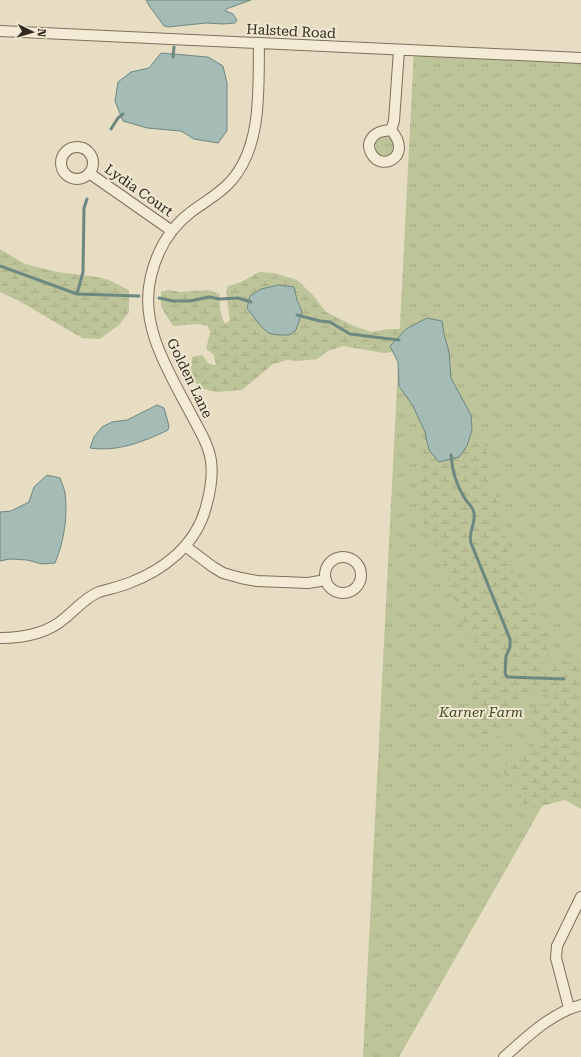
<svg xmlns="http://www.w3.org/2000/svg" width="581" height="1057" font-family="'Roboto Serif',serif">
<defs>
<pattern id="grass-tufts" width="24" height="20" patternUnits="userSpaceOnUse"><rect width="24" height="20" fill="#bec499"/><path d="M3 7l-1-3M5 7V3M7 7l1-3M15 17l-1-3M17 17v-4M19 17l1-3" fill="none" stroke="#a4a883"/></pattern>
<pattern id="wetland-marsh" width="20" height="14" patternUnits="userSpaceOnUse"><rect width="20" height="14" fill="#bec499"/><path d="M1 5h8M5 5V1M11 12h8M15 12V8" fill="none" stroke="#a4a883"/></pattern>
</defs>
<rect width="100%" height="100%" fill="#e7ddc3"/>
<!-- grass -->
<path fill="url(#grass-tufts)" d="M 414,49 L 581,58 L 581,738 L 399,1057 L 363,1057 Z
M375 146a10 10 0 1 1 20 0a10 10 0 1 1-20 0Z"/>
<!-- wetland -->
<path fill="url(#wetland-marsh)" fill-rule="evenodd" d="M 0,249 L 25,264 L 57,272 L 98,277 L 109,280 L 129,290 L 129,312 L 119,325 L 100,339 L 82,338 L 21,302 L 0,292 Z
M 259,272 L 274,273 L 297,280 L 313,295 L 326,312 L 354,326 L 372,332 L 388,329 L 406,329 L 390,346 L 393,352 L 383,353 L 343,346 L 328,351 L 317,359 L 298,361 L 287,360 L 273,364 L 242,390 L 216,392 L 201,388 L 193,380 L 191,369 L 192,357 L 202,355 L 209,364 L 216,365 L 214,355 L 206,349 L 210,333 L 208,326 L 198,324 L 173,326 L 161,307 L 161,292 L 168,290 L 180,292 L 208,290 L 220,294 C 219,305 220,314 225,324 L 230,320 L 226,292 L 228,286 L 241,282 ZM 278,285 L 294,287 L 297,300 L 302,312 L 261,289 Z
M 472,430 L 486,446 L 489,463 L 491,489 L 498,500 L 510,562 L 520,587 L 530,607 L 547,631 L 551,642 L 539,672 L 549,671 L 560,659 L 581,664 L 581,809 L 565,800 L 546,805 L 524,807 L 517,780 L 507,779 L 503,772 L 510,761 L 521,752 L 532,748 L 542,734 L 542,729 L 532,727 L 526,722 L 529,708 L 554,703 L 554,696 L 542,693 L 517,698 L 507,726 L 500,736 L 484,736 L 469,730 L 466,708 L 469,688 L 481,664 L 480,649 L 463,625 L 435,541 L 426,528 L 421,516 L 422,446 L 425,432 L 429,450 L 467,446 Z"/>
<!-- water -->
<path fill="#a5bbb5" stroke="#6d8881" d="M 146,0 L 251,0 L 226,9 L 226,11 L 233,14 L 237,20 L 235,23 L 223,24 L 206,23 L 168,27 L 164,26 L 150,7 Z
M 161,53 L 208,57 L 223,66 L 227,83 L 227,131 L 218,143 L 194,139 L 181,131 L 147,128 L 123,121 L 115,101 L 118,82 L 131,72 L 149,68 Z
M 278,285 L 294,287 L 297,300 L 302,312 L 296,330 L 289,335 L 278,335 L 268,333 L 259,324 L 247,308 L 250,296 L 261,289 Z
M 427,318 L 442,321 L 444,334 L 449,352 L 451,378 L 471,415 L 472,430 L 467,446 L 459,457 L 439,462 L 429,450 L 425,432 L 413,406 L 399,386 L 398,362 L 390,346 L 406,329 Z
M 157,405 L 164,408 L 169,426 L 168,430 C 143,442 118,452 90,448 L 94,437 L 102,427 L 112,422 L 127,420 Z
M 47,475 L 60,478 C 62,483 64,488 65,493 C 68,516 64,542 55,563 L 42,564 L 27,560 L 10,559 L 0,561 L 0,512 L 11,511 L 29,502 L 34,487 Z"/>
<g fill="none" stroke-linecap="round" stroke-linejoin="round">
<!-- stream -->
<path stroke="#6d8881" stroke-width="3" d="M 173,57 L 174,47
M 111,129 L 118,118 L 123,114
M 0,266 L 77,294 L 139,296
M 77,294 L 83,272 L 84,208 L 87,199
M 159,298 L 173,301 L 190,301 L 209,297 L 220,299 L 238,298 L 251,302
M 297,315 L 320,321 L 330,322 L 350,334 L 399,340
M 451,455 C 452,471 456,484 464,497 C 467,503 473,506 474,513 C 476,524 468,530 471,543 L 510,639 L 510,647 L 506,656 L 505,673 L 507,677 L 564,679"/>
<defs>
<path id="street" d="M 0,31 L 581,58
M 391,130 C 414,156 381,173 371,153 C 369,149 368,145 370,141 C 374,132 382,131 391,130 Z
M 391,130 L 394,121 L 399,50
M61 163a16 16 0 1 1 32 0a16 16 0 1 1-32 0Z
M 89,173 L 172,231
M 185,546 L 213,567 L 223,573 L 241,578 L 257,581 L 308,583 L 326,580
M325 575a18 18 0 1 1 36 0a18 18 0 1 1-36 0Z
M 0,638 C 23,638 48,633 65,618 C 76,609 86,597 99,592 C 109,589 119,587 129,583 C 164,570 196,545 206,507 C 210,493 213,476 211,461 C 209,446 200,431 193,418 C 171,375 138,327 151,276 C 157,251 170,228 191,212 C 204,202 220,194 231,181 C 263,145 258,87 259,43
M 569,1008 L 556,958 L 557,946 L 581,897
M 504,1057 C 527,1037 551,1013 581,1005"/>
</defs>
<!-- street casing -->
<use href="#street" stroke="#7f705c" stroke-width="12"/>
<!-- street -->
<use href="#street" stroke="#f3ebd5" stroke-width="10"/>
</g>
<g text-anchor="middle" stroke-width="4" stroke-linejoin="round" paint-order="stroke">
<!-- street labels -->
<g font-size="14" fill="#31281e" stroke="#f0e8d2">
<text transform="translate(291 31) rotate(3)" y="5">Halsted Road</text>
<text transform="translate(139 190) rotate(35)" y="5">Lydia Court</text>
<text transform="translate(190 378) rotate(64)" y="5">Golden Lane</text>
</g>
<!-- park labels -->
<g font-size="14" font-style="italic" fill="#414b28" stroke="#f0e8d2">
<text x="481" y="717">Karner Farm</text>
</g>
</g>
<!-- north arrow -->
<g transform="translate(32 32) rotate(95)" stroke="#f0e8d2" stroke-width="3" paint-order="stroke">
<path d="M0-3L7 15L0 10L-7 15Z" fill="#31281e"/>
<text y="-6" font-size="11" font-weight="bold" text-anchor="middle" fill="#31281e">N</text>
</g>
</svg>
